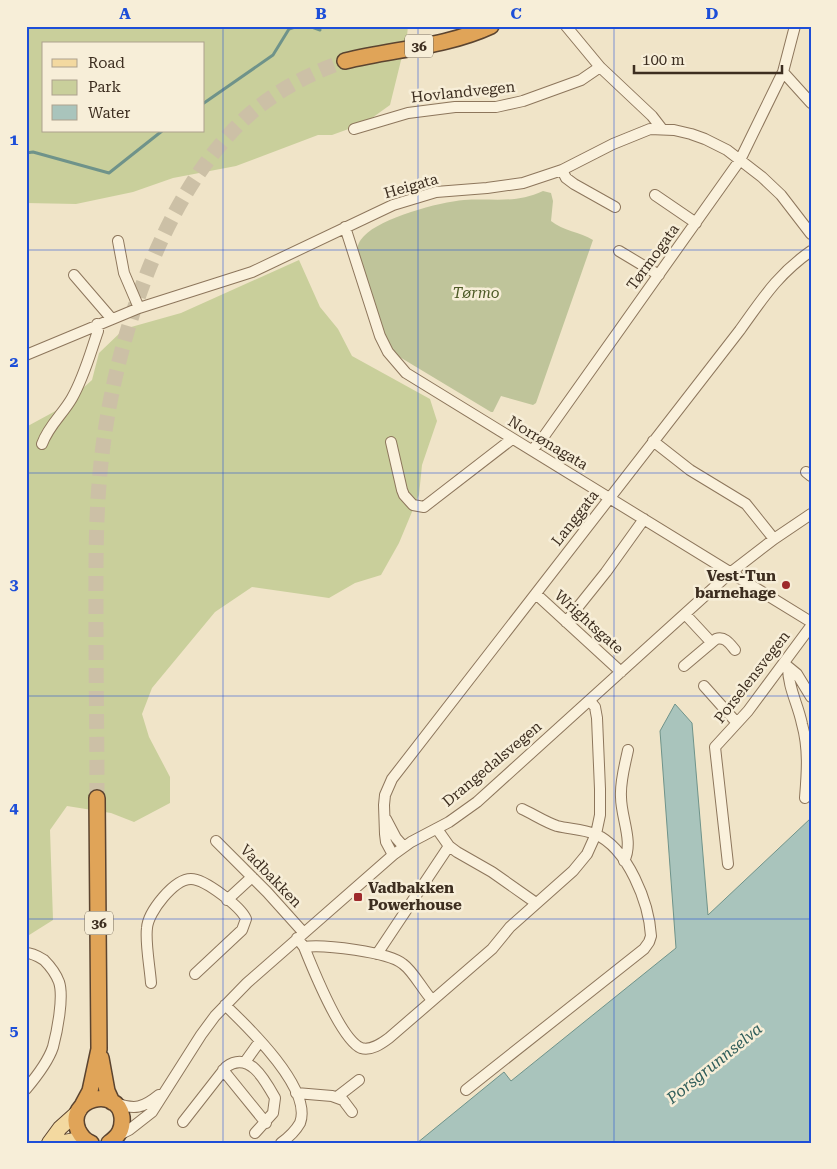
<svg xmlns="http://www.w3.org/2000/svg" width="837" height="1169" font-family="'Roboto Serif',serif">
<rect width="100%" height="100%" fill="#f0e4c8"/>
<!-- green -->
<path fill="#c9cf9b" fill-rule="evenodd" d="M 26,26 L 408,26 L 407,36 L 390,105 L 365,123 L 332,135 L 318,135 L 236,166 L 173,178 L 133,192 L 76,204 L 26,203 ZM 44,44 L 204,44 L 204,131 L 44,131 Z
M 299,260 L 320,307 L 338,329 L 352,356 L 430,399 L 437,421 L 422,465 L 419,495 L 399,543 L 381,575 L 355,583 L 329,598 L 252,587 L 215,612 L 152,688 L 142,714 L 149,737 L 170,777 L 170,803 L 134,822 L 111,813 L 67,806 L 50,830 L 53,920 L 26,937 L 26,427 L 61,408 L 92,380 L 99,353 L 124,329 L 181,313 Z"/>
<!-- cemetery -->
<path fill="#bfc49a" d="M 543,191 L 551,193 L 553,201 L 551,221 C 563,231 580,232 593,240 L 536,403 L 533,405 L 501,396 L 493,412 L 491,412 L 393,353 L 379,337 L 357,253 C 357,246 359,241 364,236 C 381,218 439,202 464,200 C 494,198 515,204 543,191 Z"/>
<!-- water -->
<path fill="#a9c4bc" stroke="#6f938a" d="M 675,704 L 692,723 L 708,915 L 811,818 L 811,1143 L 417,1143 L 504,1072 L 511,1081 L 676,948 L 660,731 Z"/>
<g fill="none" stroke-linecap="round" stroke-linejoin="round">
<!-- stream -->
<path stroke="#6f938a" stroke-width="3" d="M 309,26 L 320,30
M 204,103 L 273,55 L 289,29 L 298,26
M 26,153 L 33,152 L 109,173 L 162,131"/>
<!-- highway-tunnel -->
<path stroke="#ccc0a6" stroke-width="15" stroke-dasharray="15 8" stroke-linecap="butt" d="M 97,798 C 97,740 96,683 96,626 C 96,572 95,518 101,463 C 113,347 161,192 251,113 C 279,89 311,73 345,61"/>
<defs>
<path id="minor" d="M 566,26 L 600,67 L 652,116 L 662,129
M 795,26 L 783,72 L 811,103
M 354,129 L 408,113 L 455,107 L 496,107 L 523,101 L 581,80 L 600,67
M 562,170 L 566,178 L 574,184 L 615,207
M 655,195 L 696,223
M 345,227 L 380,336 L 388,352 L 406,373 L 811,622
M 118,241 L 124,273 L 139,308
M 619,251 L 659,275
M 74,275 L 111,318
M 26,355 L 139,308 L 252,272 L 393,205 L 436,192 L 487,188 L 523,183 L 562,170 L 613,144 L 650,129 L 674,130 L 691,134 L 705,139 L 727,150 L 762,177 L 781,195 L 811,234
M 653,441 L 690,470 L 746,504 L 774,539
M 391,442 L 402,490 L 404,495 L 413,505 L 424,507 L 512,439
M 42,444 C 49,425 63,414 72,398 C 84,377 90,354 98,331 L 97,324
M 532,450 L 542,439 L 740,160 L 783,72
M 806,472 L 811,476
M 536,594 L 621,672
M 685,614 L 711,642
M 566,622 L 606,572 L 644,519
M 786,665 L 797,674 L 811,697
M 684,666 L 716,639 C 725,636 730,644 735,650
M 788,667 C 788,688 798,704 802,724 C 809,749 807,773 805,798
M 704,686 L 737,723
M 386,819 L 396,838 L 404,847
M 437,829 L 449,846 L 457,852 L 492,872 L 536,903
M 216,841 L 267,892 L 303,932
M 393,855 L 386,842 L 385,834 L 384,805 L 385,795 L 392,779 L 740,330 C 763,298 778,274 811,251
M 624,861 C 634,842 621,818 621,797 C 620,781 625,765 628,750
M 728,864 L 715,747 L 748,711 L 811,626
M 227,900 L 252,877
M 297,938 L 304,947 C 312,967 341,1040 361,1048 C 371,1051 381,1044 389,1038 L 492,949 L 510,927 L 573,871 L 587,854 L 596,834 L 600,815 L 600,789 L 597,718 L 595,707 L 590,701
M 304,947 C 323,944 389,952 403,964 C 413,971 422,989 432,1000
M 26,953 C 33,953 39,957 44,960 C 50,966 56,974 59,982 C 64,997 57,1032 53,1047 C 48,1062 37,1076 26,1089
M 377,954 L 449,846
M 151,983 C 150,968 145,942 147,928 C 148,912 174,879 191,879 C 205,879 241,907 246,919 L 242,930 L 195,974
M 225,1005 C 247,1026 313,1089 300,1123 C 296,1130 288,1138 281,1143
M 245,1062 L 260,1041
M 223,1070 L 266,1123
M 466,1090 L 644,949 L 649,942 L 651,936 C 649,903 628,848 595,834 C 583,829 569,829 557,826 C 545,822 533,814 522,809
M 296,1093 L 332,1096 L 343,1100 L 352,1112
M 337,1097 L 359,1080
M 115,1103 C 135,1110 143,1108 159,1095
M 183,1122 L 226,1067 C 249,1050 265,1080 275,1098 L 273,1113 L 255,1133
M 119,1135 L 129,1130 L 152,1112 L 201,1035 L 215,1016 L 247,983 L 393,855 L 411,842 L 449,822 L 477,802 L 730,573 L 774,539 L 811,514"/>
<path id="major" d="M 49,1143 L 60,1128 L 79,1111
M 59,1143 L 75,1140 L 86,1140"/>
<path id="highway" d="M 345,61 C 393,49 446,47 491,26
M 101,1058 L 107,1091 L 112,1102
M 83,1104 L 90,1091 L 99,1049 L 97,798
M 91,1143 C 85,1141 81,1136 78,1130 C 65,1098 118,1085 122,1117 C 123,1129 119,1136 109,1143"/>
</defs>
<!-- minor casing -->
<use href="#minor" stroke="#8d765c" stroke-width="12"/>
<!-- major casing -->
<use href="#major" stroke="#5b4430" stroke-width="16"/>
<!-- highway casing -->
<use href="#highway" stroke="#5b4430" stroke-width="18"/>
<!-- minor -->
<use href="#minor" stroke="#faf1dc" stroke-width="10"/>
<!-- major -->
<use href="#major" stroke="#f3d9a0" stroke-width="14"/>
<!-- highway -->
<use href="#highway" stroke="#e0a458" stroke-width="15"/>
</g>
<!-- grid -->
<path fill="none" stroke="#1d4ed8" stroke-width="1" stroke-opacity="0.55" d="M 223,26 L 223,1143M 418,26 L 418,1143M 614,26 L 614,1143M 26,250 L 811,250M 26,473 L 811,473M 26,696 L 811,696M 26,919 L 811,919"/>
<!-- markers -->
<g fill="#9e2a2b" stroke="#f7eed8" stroke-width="2">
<circle cx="786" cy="585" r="5"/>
<rect x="353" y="892" width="10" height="10" rx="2.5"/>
</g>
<g text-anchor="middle" stroke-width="5" stroke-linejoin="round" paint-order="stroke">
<!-- shield labels -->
<g fill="#f7eed8" stroke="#756857" stroke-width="1">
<rect x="405" y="34.5" width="28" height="23" rx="4"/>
<rect x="85" y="911.5" width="28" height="23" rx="4"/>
</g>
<g font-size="14" font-weight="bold" fill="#3d2e20">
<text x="419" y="51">36</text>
<text x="99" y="928">36</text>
</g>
<!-- street labels -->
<g font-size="15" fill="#3d2e20" stroke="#f7eed8">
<text transform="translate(463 92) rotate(-6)" y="5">Hovlandvegen</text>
<text transform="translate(411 186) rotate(-16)" y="5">Heigata</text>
<text transform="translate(653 257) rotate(-54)" y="5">Tørmogata</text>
<text transform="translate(548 443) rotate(31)" y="5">Norrønagata</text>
<text transform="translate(575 518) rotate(-52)" y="5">Langgata</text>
<text transform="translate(589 622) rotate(42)" y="5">Wrightsgate</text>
<text transform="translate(752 677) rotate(-52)" y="5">Porselensvegen</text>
<text transform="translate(492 764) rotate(-40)" y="5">Drangedalsvegen</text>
<text transform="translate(271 876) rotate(46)" y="5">Vadbakken</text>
</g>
<!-- park labels -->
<g font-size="15" font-style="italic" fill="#4d5a26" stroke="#f7eed8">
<text x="476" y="298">Tørmo</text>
</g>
<!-- poi labels -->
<g font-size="15" font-weight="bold" fill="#3d2e20" stroke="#f7eed8" text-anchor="end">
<text x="776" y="581">Vest-Tun<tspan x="776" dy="17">barnehage</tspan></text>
<text x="368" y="893" text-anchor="start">Vadbakken<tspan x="368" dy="17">Powerhouse</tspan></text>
</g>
<!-- water labels -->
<g font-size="16" font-style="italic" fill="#2f5d5a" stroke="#f7eed8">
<text transform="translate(714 1063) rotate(-39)" y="6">Porsgrunnselva</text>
</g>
</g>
<!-- border -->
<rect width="837" height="1169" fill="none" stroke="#f7eed8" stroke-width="55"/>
<!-- legend -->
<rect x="42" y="42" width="162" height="90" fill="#f7eed8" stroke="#ada18e"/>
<rect x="52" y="59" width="25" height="8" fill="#f3d9a0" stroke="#ada18e"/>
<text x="88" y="68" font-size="15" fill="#3d2e20">Road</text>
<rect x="52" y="80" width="25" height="15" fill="#c9cf9b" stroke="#ada18e"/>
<text x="88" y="92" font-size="15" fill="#3d2e20">Park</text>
<rect x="52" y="105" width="25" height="15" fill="#a9c4bc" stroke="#ada18e"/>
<text x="88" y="118" font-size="15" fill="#3d2e20">Water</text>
<!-- scale -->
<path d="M634 65v8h148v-8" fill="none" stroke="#3d2e20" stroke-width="2.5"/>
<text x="642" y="65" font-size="15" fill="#3d2e20" stroke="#f7eed8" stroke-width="4" paint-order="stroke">100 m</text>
<rect x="28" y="28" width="782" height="1114" fill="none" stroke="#1d4ed8" stroke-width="2"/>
<g font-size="16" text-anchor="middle" font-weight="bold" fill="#1d4ed8">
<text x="125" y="19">A</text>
<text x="321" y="19">B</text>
<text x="516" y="19">C</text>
<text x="712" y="19">D</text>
<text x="14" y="145">1</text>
<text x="14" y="367">2</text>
<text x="14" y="590">3</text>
<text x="14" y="813">4</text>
<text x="14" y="1036">5</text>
</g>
</svg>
